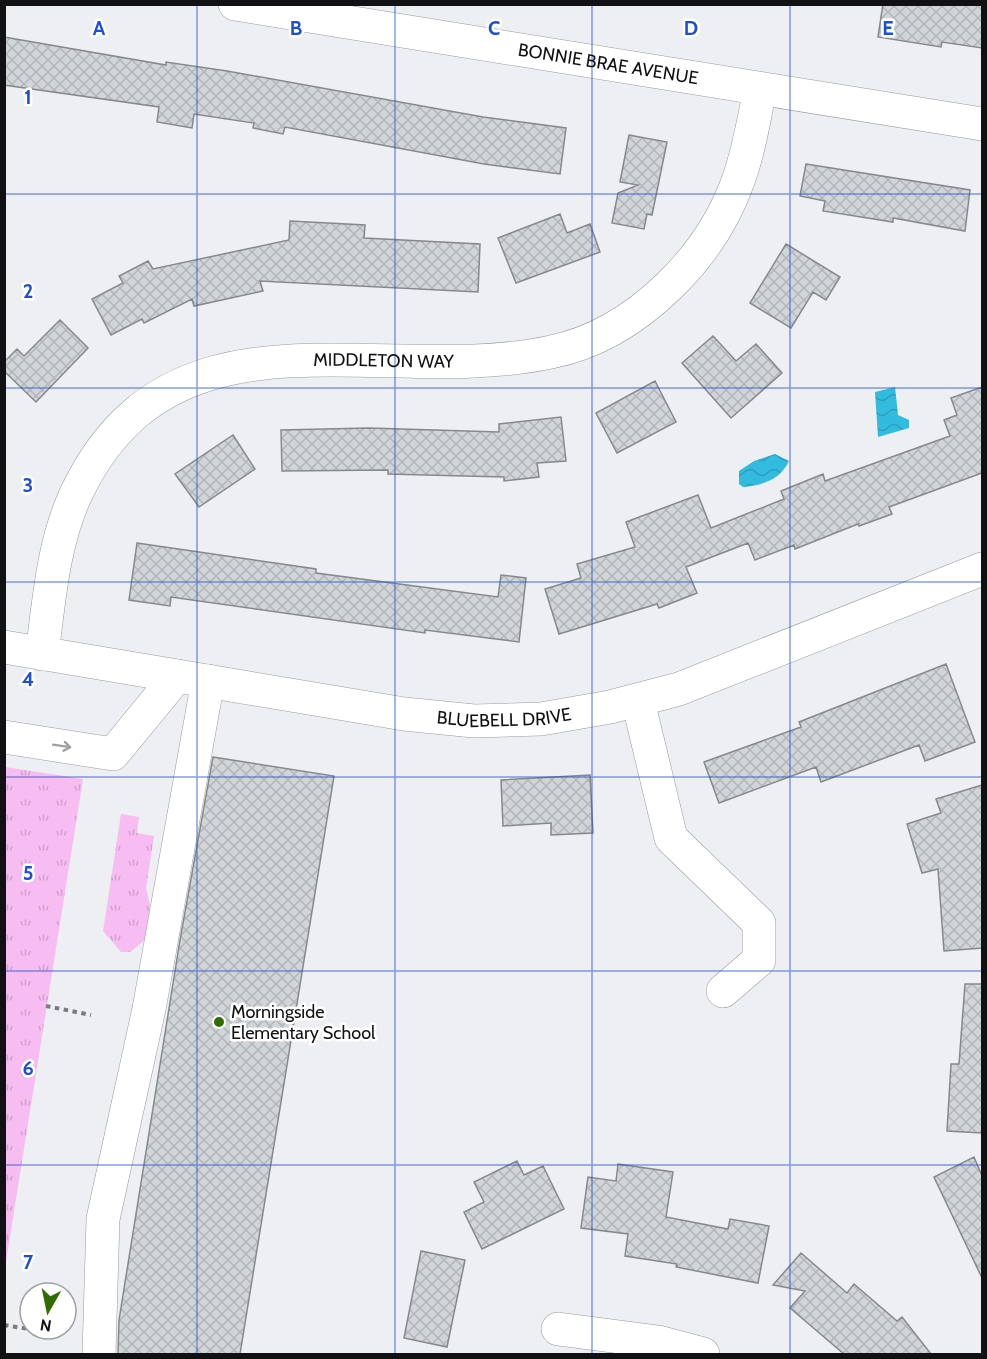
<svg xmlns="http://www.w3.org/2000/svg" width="987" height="1359" font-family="Cabin,sans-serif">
<defs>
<pattern id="park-tufts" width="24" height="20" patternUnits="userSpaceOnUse" patternTransform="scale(1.5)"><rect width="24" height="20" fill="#f7bcf2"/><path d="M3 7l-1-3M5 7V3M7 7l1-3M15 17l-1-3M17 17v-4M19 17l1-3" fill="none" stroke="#d3a1cf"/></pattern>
<pattern id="water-waves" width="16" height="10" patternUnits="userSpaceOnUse" patternTransform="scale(1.5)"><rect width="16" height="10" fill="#32bbde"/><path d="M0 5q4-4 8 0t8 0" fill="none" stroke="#2ba0be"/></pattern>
<pattern id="building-cross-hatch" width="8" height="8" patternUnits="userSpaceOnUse" patternTransform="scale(1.5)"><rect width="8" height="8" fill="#d2d5d8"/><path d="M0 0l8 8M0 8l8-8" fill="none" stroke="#b3b6b8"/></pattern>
</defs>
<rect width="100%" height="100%" fill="#edeff3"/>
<!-- park -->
<path fill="url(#park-tufts)" d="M 5,767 L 83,779 L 5,1268 L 4,767 Z
M 121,814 L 139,817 L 137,833 L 154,836 L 146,888 L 150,906 L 145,940 L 130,952 L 121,952 L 103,931 Z"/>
<!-- water -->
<path fill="url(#water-waves)" d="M 895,387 L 898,415 L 909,420 L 909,428 L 878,437 L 875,392 Z
M 775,454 L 789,461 C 780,480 763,485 743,487 L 739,484 L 739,471 L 754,461 Z"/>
<!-- building -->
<path fill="url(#building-cross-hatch)" stroke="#86898c" stroke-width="1.5" d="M 883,4 L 982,4 L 982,48 L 942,42 L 941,47 L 878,37 Z
M 4,37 L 166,65 L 166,62 L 227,71 L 483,117 L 566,128 L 560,174 L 484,164 L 285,127 L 283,134 L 253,128 L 254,123 L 194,114 L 192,128 L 157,122 L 159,107 L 4,85 Z
M 629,135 L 667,142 L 652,215 L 647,214 L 644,229 L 612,223 L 618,193 L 638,185 L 620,182 Z
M 806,164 L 970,190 L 965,231 L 893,218 L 893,222 L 823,211 L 825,201 L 800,196 Z
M 560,214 L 567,233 L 590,224 L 600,252 L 516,283 L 498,238 Z
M 290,221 L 365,225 L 364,238 L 480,244 L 478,292 L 260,281 L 263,291 L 194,306 L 192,299 L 144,323 L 142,319 L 111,335 L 92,299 L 123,283 L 119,276 L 148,261 L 153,269 L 289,240 Z
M 786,244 L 840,277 L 826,300 L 813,292 L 791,328 L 750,303 Z
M 60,320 L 88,348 L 36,402 L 4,371 L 4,362 L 17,349 L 24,356 Z
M 713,336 L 736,361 L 756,344 L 782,373 L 731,418 L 682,363 Z
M 655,381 L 676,422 L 617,453 L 596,413 Z
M 982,387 L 982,473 L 889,507 L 892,514 L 859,526 L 858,524 L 795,549 L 794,545 L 755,560 L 748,543 L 686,567 L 697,593 L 659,608 L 657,604 L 559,634 L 545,589 L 581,578 L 577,564 L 635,547 L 626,522 L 698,495 L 711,528 L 784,499 L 781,491 L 823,474 L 825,481 L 950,436 L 944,420 L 957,415 L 951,398 Z
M 561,417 L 566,461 L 537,463 L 539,477 L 504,481 L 504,477 L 388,474 L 388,470 L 282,471 L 281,430 L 369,428 L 499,432 L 499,424 Z
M 233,435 L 255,469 L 199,507 L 175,474 Z
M 137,543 L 316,569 L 316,573 L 498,597 L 501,575 L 526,578 L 519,642 L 425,630 L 425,633 L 171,597 L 170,606 L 129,600 Z
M 946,664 L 975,742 L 925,761 L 919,745 L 821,782 L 816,767 L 719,803 L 704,762 L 801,727 L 799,722 Z
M 213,757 L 334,776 L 240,1354 L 118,1354 L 119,1320 L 180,940 Z
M 590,775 L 593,833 L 551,835 L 551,823 L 503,826 L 501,780 Z
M 982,785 L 982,948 L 944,951 L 938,869 L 922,873 L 907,824 L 941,813 L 936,799 Z
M 965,984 L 982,984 L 982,1133 L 947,1131 L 951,1064 L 959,1064 Z
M 974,1157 L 982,1176 L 982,1278 L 934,1177 Z
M 517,1161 L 524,1175 L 543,1166 L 564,1209 L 482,1249 L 464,1212 L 484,1202 L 474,1182 Z
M 618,1164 L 673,1172 L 666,1217 L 728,1229 L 730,1219 L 769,1226 L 758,1283 L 676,1267 L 677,1264 L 625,1256 L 628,1234 L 581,1228 L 588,1177 L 616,1181 Z
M 421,1251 L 465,1260 L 447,1347 L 404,1338 Z
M 801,1253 L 847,1293 L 854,1284 L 897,1321 L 902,1317 L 931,1354 L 844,1354 L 790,1308 L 805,1291 L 773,1285 Z"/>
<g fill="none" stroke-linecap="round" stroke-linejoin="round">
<defs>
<g id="minor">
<path id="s1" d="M 235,4 L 982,124"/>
<path id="s2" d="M 4,647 L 404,714 L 474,721 L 541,719 L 610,707 L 679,689 L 982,569"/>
<path id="s3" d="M 42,654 C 49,601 53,543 76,494 C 171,292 382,389 551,352 C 596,343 636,318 669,286 C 699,257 724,220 738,181 C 749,151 754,119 760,89"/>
<path d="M 638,701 L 671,838 L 759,923 L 759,960 L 723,991"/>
<path d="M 4,737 L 113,754 L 177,676"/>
<path d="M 558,1329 L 658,1342 L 703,1354"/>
<path d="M 99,1354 L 103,1219 L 149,1009 L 208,681"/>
</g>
</defs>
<!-- minor casing -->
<use href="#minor" stroke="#999a9e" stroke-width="34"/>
<!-- path -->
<path stroke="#7a7b7e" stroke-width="4" stroke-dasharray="4.5 4.5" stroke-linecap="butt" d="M 46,1006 L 91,1015
M 4,1325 L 41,1331"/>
<!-- minor -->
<use href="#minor" stroke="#fff" stroke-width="33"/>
</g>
<!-- one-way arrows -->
<defs><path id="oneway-shaft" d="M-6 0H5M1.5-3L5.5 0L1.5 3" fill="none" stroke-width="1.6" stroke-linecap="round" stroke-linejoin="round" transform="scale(1.5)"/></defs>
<use stroke="#a0a0a1" href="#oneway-shaft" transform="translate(62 746) rotate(9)"/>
<!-- grid -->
<path fill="none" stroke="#1d4ed8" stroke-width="1.5" stroke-opacity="0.55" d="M 197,4 L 197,1354M 395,4 L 395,1354M 592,4 L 592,1354M 790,4 L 790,1354M 4,194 L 982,194M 4,388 L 982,388M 4,582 L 982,582M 4,777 L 982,777M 4,971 L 982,971M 4,1165 L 982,1165"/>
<!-- markers -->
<circle fill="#2f6d00" stroke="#fff" stroke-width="2" cx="219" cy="1022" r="6"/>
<g text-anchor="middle" stroke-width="5" stroke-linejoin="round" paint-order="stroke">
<!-- street labels -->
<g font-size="18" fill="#111113" stroke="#fff">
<text dy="6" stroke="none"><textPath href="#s1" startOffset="378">BONNIE BRAE AVENUE</textPath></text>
<text dy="6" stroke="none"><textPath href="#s3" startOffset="525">MIDDLETON WAY</textPath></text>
<text dy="6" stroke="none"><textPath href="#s2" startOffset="506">BLUEBELL DRIVE</textPath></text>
</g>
<!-- poi labels -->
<g font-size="18" fill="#111113" stroke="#fff" text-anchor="start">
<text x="231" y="1018">Morningside<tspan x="231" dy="21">Elementary School</tspan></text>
</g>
</g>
<g font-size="20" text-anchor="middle" font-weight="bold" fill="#1d4ed8" stroke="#fff" stroke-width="5" stroke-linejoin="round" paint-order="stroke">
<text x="99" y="35">A</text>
<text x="296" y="35">B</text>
<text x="494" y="35">C</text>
<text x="691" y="35">D</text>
<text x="888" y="35">E</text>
<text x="28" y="104">1</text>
<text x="28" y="298">2</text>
<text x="28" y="492">3</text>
<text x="28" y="686">4</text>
<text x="28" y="880">5</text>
<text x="28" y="1075">6</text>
<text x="28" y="1269">7</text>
</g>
<!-- border -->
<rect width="987" height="1359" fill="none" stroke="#111113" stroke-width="12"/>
<!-- north arrow -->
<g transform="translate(48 1311) rotate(189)"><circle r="28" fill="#ffffff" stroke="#a0a0a1" stroke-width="1.5"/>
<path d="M0-4.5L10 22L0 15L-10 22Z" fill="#2f6d00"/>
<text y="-9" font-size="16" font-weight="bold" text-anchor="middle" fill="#111113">N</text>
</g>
</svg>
